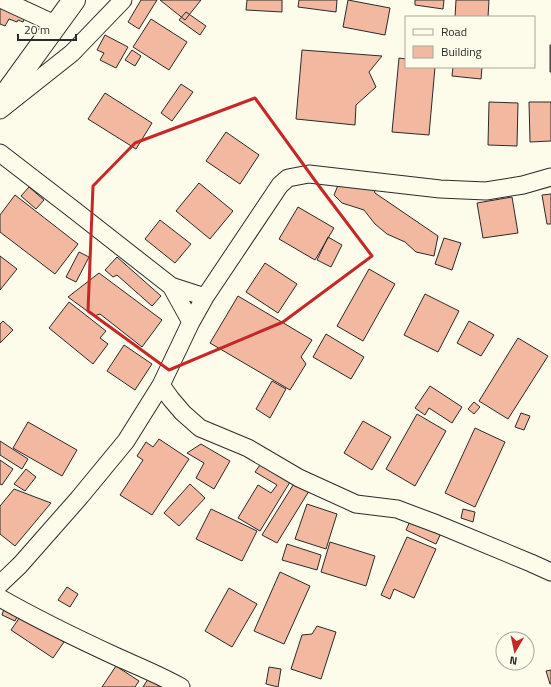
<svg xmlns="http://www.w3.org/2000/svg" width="551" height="687" font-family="'Titillium Web',sans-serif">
<rect width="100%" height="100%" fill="#fdfbea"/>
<!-- building -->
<path fill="#f2b8a0" stroke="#2b2b2b" d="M 141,0 L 157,0 L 139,29 L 128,22 Z
M 160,0 L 201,0 L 185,20 Z
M 247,0 L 282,0 L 282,12 L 246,10 Z
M 299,0 L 337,0 L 336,12 L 298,7 Z
M 348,0 L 390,8 L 385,35 L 343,27 Z
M 415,0 L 444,0 L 443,9 L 415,5 Z
M 456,0 L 489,0 L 488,17 L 455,17 Z
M 0,4 L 26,15 L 23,22 L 18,20 L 17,22 L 9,19 L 5,26 L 0,24 Z
M 186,12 L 206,26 L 200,35 L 179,20 Z
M 151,19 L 187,42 L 169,70 L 133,47 Z
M 105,35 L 128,47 L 116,68 L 100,60 L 104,53 L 97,50 Z
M 550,45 L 551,45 L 551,72 L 550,72 Z
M 132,50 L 141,56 L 135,66 L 125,60 Z
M 302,50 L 382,56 L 369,72 L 376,87 L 356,105 L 355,125 L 296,119 Z
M 399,58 L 406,59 L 406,67 L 435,67 L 429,135 L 392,132 Z
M 453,67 L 482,67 L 481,79 L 452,76 Z
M 181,84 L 193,92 L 172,121 L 161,113 Z
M 105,93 L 152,123 L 136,149 L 88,119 Z
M 489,102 L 518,103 L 517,146 L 488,145 Z
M 529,102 L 551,102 L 551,141 L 530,142 Z
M 226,132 L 259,155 L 240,184 L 206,161 Z
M 341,178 L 373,186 L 375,193 L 438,236 L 434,256 L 416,252 L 405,242 L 387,234 L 375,224 L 364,210 L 342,203 L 334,195 Z
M 199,183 L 233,211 L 210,239 L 176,211 Z
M 29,187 L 44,200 L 36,209 L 21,196 Z
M 551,194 L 551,224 L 547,224 L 542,195 Z
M 15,195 L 78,244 L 55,274 L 0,232 L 0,215 Z
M 512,197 L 518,233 L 483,238 L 477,203 Z
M 298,207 L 334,228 L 315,260 L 279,239 Z
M 160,220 L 191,244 L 175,263 L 145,239 Z
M 328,237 L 342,245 L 331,267 L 317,260 Z
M 444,238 L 461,243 L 452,270 L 435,264 Z
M 79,252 L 89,257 L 76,282 L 66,277 Z
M 0,256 L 17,269 L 0,290 Z
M 117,257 L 161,296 L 152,306 L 117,275 L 113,277 L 105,270 Z
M 265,263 L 297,284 L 278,313 L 246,292 Z
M 369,269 L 395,284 L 363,341 L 337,326 Z
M 99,273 L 162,320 L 142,347 L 100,314 L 94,316 L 68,297 Z
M 425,294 L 459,311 L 438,352 L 404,335 Z
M 238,296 L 312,340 L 301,357 L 306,364 L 290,390 L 210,343 Z
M 69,302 L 106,331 L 100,338 L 108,344 L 93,364 L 49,328 Z
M 3,321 L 13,330 L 0,343 L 0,324 Z
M 469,321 L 494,335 L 481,356 L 457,343 Z
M 326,334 L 364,357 L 351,379 L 313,357 Z
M 518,338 L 548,356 L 508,419 L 479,401 Z
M 124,345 L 152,364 L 135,390 L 107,371 Z
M 272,381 L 286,389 L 270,418 L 256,409 Z
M 430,386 L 462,407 L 452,423 L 429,408 L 425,415 L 415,408 Z
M 474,402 L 480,407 L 474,414 L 468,409 Z
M 521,413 L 530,416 L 524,430 L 515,427 Z
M 417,414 L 446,431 L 415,486 L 386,469 Z
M 363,421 L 391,437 L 372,470 L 344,453 Z
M 28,422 L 77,450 L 62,476 L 13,448 Z
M 475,428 L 505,442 L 475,507 L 445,493 Z
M 159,439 L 189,459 L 152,515 L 120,495 L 143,460 L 137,456 L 146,442 L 153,447 Z
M 0,441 L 28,459 L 22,469 L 0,455 Z
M 201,444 L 230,461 L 214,489 L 196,478 L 204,463 L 187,453 Z
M 0,460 L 13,469 L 2,485 L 0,484 Z
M 260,465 L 290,482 L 260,531 L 238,518 L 258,485 L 271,493 L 277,485 L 255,472 Z
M 26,469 L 36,477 L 25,491 L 14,484 Z
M 295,482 L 309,491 L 277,543 L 262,535 Z
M 190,484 L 205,498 L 179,526 L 164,513 Z
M 14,489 L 51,503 L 15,546 L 0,534 L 0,506 Z
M 307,504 L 337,514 L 326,549 L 295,539 Z
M 211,509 L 257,531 L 242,561 L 196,539 Z
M 463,509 L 475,512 L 473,522 L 461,518 Z
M 411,519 L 441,533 L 436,544 L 406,530 Z
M 407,537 L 436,549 L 414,598 L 394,589 L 390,599 L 381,595 Z
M 330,542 L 375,556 L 366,586 L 321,572 Z
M 287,544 L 321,555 L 317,570 L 282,560 Z
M 280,572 L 310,586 L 284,644 L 254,631 Z
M 67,587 L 78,594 L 70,607 L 58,600 Z
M 229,588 L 257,604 L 232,647 L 205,631 Z
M 4,609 L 18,615 L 15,621 L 2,615 Z
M 22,614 L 64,642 L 53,658 L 11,630 Z
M 317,626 L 336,632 L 321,679 L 291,669 L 302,635 L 312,634 Z
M 116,666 L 139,681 L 135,687 L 102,687 Z
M 269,667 L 281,669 L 278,687 L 266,684 Z
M 551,670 L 551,684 L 550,684 L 546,671 Z
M 148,679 L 161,687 L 143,687 Z"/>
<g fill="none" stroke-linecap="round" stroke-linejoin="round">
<defs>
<path id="minor" d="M 3,0 L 57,25
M 0,110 L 72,53 L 123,0
M 0,153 L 74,210 L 171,286 L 205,297
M 171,286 L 191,322
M 161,385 L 171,399 L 183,413 L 200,428 L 248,448 L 299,478 L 356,504 L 397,509 L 437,524 L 531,563 L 551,572
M 0,584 L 20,565 L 79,498 L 126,441 L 161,385 L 191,322 L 205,297 L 280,185 L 288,178 L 309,174 L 440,189 L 486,191 L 523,185 L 551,177
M 0,598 C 37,619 76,638 115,656 C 137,666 160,675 181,687"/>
<path id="tertiary" d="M 0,102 L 74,0"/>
</defs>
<!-- minor casing -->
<use href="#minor" stroke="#2b2b2b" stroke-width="19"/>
<!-- tertiary casing -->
<use href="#tertiary" stroke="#2b2b2b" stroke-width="24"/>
<!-- minor -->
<use href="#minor" stroke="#fdfbea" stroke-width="17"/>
<!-- tertiary -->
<use href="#tertiary" stroke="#fdfbea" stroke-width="22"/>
</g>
<!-- marked area -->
<path fill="none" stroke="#c62828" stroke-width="3" stroke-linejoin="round" d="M 255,98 L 319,186 L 372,256 L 283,322 L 169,370 L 88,311 L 93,186 L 135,143 Z"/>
<!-- legend -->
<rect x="405" y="16" width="130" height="52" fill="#fdfbea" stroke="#a9a89e"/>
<rect x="413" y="29" width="20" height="6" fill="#fdfbea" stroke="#a9a89e"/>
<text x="441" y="36" font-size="12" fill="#2b2b2b">Road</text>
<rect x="413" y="46" width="20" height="12" fill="#f2b8a0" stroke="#a9a89e"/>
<text x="441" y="56" font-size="12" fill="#2b2b2b">Building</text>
<!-- north arrow -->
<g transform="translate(515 651) rotate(189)"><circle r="19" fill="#fdfbea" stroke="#a9a89e"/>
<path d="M0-3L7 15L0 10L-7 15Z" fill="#c62828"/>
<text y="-6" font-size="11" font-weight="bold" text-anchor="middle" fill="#2b2b2b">N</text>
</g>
<!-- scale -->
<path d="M18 34v6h58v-6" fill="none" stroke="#2b2b2b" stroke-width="2"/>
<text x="24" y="34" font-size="12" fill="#2b2b2b" stroke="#fdfbea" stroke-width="3" paint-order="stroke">20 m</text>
</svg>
